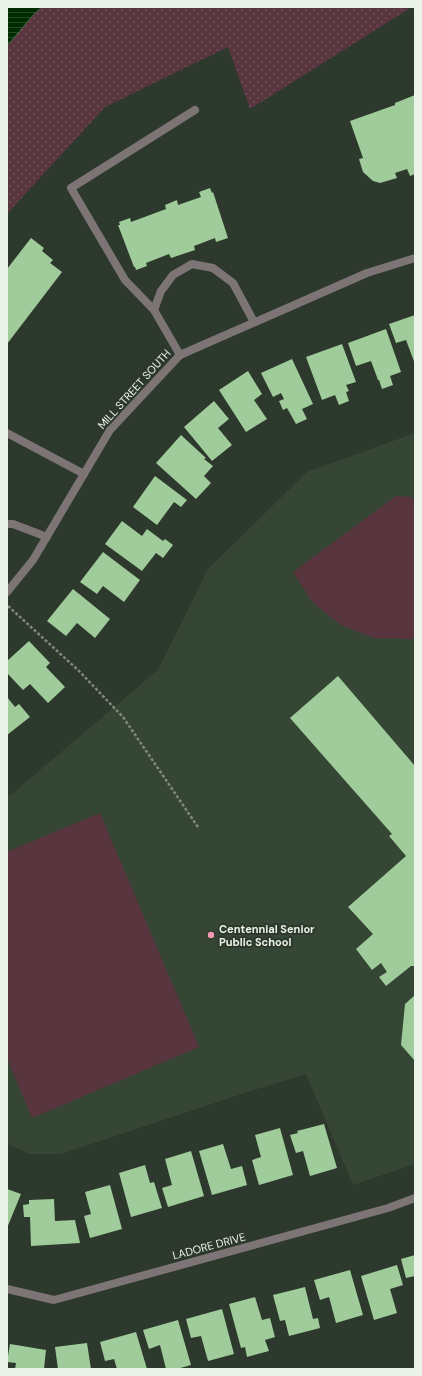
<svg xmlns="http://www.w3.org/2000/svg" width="422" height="1376" font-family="'DM Sans',sans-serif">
<defs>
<pattern id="park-dots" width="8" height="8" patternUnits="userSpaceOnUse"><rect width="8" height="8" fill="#58353f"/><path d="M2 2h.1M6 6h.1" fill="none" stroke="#70535b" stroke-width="1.8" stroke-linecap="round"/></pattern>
<pattern id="water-rules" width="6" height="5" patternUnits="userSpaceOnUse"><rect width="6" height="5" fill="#002a00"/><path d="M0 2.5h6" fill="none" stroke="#254925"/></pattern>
</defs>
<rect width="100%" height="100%" fill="#2d392c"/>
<!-- built -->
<path fill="#364635" d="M 415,433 L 415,1164 L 353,1185 L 306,1074 L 257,1089 L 61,1154 L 29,1154 L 7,1143 L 7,796 L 13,793 L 158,670 L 208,569 L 307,472 Z"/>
<!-- park -->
<path fill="url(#park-dots)" d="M 7,7 L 412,7 L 250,109 L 228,47 L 105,107 L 7,214 Z"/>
<!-- garden -->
<path fill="#58353f" d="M 396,496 L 412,497 L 415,502 L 415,638 L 411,639 L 374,638 L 341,625 L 312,602 L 293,572 Z
M 100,813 L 199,1047 L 32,1118 L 7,1058 L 7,852 Z"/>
<!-- water -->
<path fill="url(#water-rules)" stroke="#466646" d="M 7,7 L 42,7 L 34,14 L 7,46 Z"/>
<!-- building -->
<path fill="#9fcc9a" d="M 415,95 L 415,174 L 410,176 L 407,169 L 395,173 L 397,178 L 380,183 L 373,181 L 363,172 L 359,159 L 363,158 L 350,121 L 395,105 L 395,103 Z
M 210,188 L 212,193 L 213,192 L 228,238 L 216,242 L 215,238 L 194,246 L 195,250 L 171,258 L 169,254 L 146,263 L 147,266 L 136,270 L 135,267 L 134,267 L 118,225 L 120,225 L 119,222 L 130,218 L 131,222 L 166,209 L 165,205 L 177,200 L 178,205 L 201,197 L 199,192 Z
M 31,238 L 44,248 L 42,251 L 53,260 L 50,263 L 62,272 L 7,344 L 7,269 Z
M 415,315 L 415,364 L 406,340 L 396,343 L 389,324 Z
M 386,329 L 401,372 L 390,376 L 393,385 L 382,389 L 379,380 L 378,380 L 371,361 L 356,366 L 348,343 Z
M 342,344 L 356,382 L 346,385 L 349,391 L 346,392 L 349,401 L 339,405 L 335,395 L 322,400 L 306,357 Z
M 292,359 L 313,404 L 302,409 L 307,419 L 296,424 L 287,408 L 283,410 L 279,401 L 284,399 L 281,393 L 273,397 L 261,373 Z
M 248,371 L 262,394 L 254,400 L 267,419 L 246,432 L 219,390 Z
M 214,401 L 229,419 L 218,428 L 232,445 L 212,461 L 184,427 Z
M 181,435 L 206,458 L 204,459 L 213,466 L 204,476 L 211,483 L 196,499 L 156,463 Z
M 155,476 L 187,500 L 181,507 L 174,502 L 157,525 L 133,507 Z
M 122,521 L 142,536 L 147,529 L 163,541 L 165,539 L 173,545 L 163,558 L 156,553 L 142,571 L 105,544 Z
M 103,552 L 140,580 L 124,602 L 103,586 L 97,594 L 80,582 Z
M 73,589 L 110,619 L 95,638 L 77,623 L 66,636 L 47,621 Z
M 29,641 L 50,663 L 46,667 L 65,687 L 48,703 L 30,684 L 23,690 L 7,673 L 7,661 Z
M 338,676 L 415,766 L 415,966 L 411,966 L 386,986 L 379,977 L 387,972 L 381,963 L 372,970 L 356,949 L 373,934 L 348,907 L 406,856 L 389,836 L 392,834 L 290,718 Z
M 7,697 L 15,707 L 19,704 L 30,717 L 7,735 Z
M 415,995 L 415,1061 L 401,1045 L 405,1004 Z
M 324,1124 L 337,1168 L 310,1176 L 303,1151 L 296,1153 L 290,1135 L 298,1133 L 297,1131 Z
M 280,1128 L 293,1175 L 259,1185 L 252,1160 L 261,1157 L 255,1135 Z
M 223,1144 L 231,1169 L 242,1166 L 247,1185 L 212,1195 L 199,1151 Z
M 191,1151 L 204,1196 L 168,1207 L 162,1188 L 172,1185 L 165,1159 Z
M 145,1165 L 150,1183 L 154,1182 L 162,1208 L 131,1217 L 119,1173 Z
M 110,1185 L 122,1229 L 90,1238 L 84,1216 L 91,1214 L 85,1192 Z
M 7,1189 L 21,1194 L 7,1228 Z
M 54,1199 L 55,1221 L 75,1220 L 80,1243 L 31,1246 L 30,1217 L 24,1217 L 23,1205 L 29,1204 L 29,1200 Z
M 415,1255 L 415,1276 L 406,1278 L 401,1259 Z
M 397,1265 L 403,1285 L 390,1289 L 397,1313 L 374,1320 L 361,1276 Z
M 350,1270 L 363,1315 L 336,1323 L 329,1297 L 320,1300 L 314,1280 Z
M 305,1287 L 313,1319 L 318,1318 L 320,1328 L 289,1336 L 285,1320 L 280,1321 L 273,1295 Z
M 255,1297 L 262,1320 L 270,1318 L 275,1337 L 265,1340 L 269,1351 L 247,1357 L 245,1347 L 241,1348 L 229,1304 Z
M 222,1309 L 234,1354 L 208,1361 L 201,1336 L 191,1338 L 186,1319 Z
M 178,1320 L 191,1365 L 177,1369 L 166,1369 L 160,1345 L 149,1349 L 143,1330 Z
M 136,1332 L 147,1369 L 117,1369 L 114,1359 L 105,1361 L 100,1342 Z
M 87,1343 L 91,1369 L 58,1369 L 55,1347 Z
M 10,1344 L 46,1350 L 44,1369 L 15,1369 L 16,1363 L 7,1362 Z"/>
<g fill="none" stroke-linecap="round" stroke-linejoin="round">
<!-- path -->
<path stroke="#7f897e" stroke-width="2.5" stroke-dasharray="3 2" stroke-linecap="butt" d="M 8,606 L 79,671 L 123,717 L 198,827"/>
<!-- service -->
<path stroke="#7d7476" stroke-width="8" d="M 154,310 L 161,291 L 173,275 L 192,264 L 213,268 L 233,283 L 254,322
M 180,355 L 154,310 L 125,280 L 71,188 L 195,110
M 7,433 L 84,474
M 7,524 L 13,524 L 47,537"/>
<!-- minor -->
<path stroke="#7d7476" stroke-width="8" d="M 7,592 L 33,560 L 110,430 L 180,355 L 367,273 L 415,258
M 7,1289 L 54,1300 L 388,1208 L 415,1198"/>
</g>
<!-- markers -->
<circle fill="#f19ab1" stroke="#2d392c" stroke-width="1.5" cx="211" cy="935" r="4"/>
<g text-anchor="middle" stroke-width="4" stroke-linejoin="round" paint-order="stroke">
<!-- street labels -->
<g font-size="11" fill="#eaf2e9" stroke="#2d392c">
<text transform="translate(134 389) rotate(-48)" y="4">MILL STREET SOUTH</text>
<text transform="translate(209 1246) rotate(-15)" y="4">LADORE DRIVE</text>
</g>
<!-- poi labels -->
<g font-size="11" font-weight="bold" fill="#eaf2e9" stroke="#2d392c" text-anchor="start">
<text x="219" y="933">Centennial Senior<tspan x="219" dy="13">Public School</tspan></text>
</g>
</g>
<!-- border -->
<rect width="422" height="1376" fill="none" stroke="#eaf2e9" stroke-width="16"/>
</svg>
